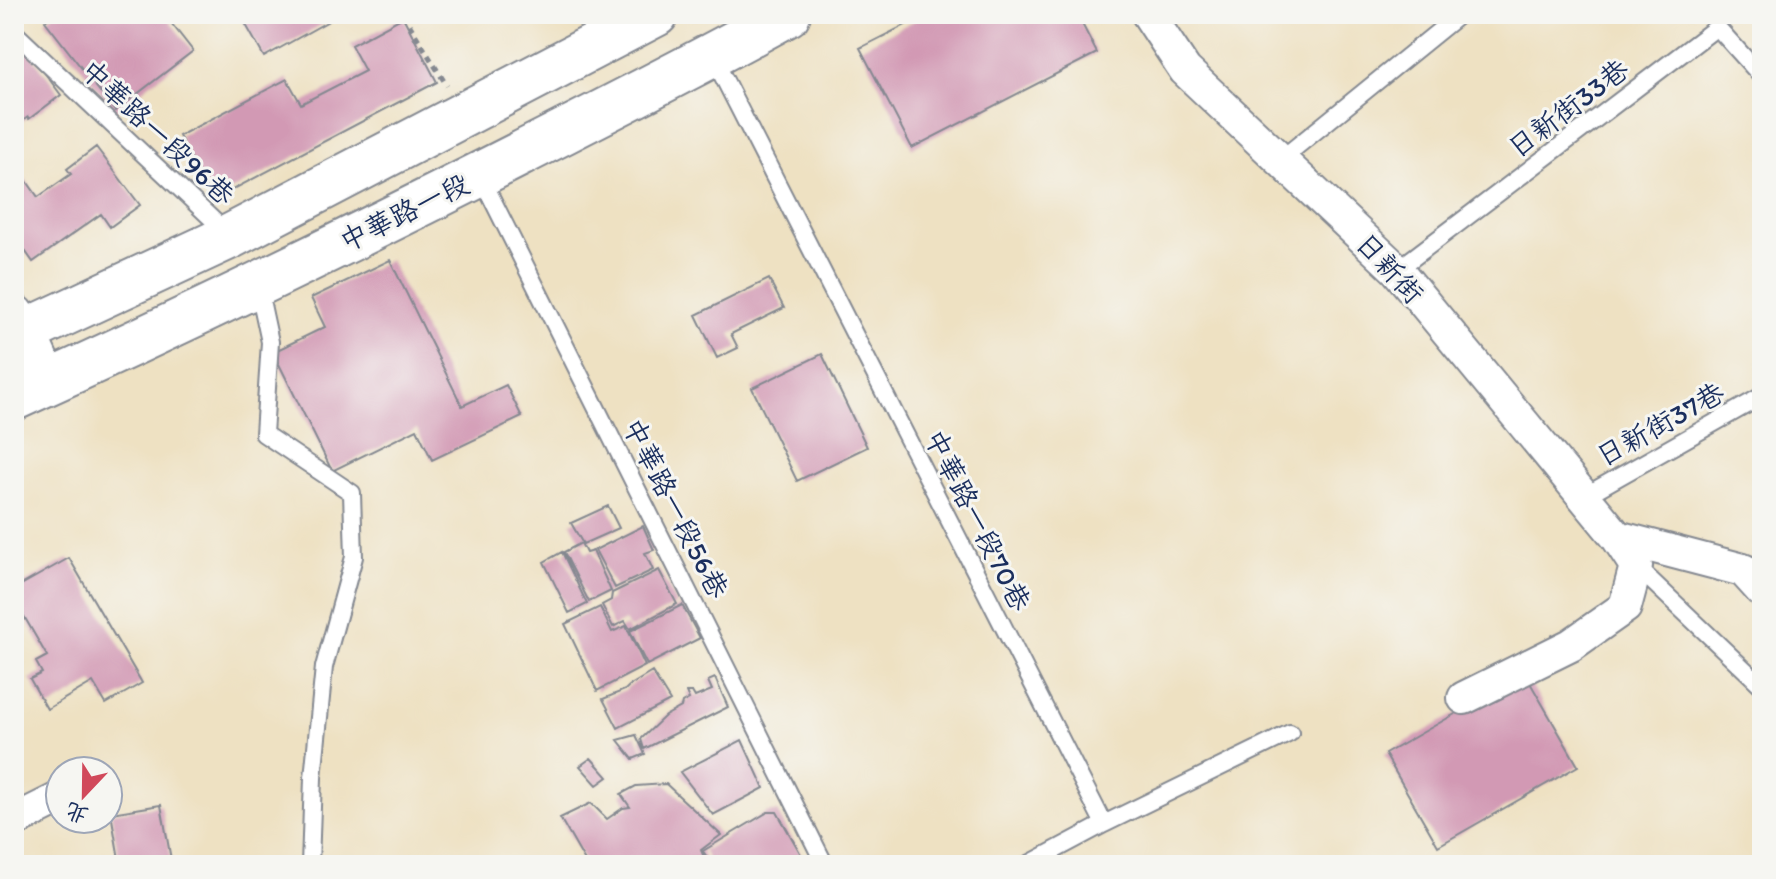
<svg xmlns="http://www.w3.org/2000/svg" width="1776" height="879" font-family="Itim,'LXGW WenKai TC',sans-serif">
<rect width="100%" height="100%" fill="#f6f6f2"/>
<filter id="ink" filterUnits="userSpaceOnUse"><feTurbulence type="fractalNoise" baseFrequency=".0125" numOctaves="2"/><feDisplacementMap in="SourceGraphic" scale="16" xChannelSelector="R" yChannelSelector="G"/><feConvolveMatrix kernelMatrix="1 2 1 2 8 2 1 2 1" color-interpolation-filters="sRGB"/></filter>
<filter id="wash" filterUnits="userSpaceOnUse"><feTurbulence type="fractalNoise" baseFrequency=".006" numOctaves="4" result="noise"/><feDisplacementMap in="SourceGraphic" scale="32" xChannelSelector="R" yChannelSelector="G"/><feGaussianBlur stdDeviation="1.8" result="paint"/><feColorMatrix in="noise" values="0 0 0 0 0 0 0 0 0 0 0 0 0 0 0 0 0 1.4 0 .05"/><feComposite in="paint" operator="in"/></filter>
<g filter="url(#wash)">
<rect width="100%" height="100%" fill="#eee1c2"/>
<g id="blocks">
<!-- building -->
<path fill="#d299b4" d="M 54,14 L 164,14 L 193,51 L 115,111 L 45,21 Z
M 240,14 L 341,14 L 264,57 Z
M 927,14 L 1077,14 L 1097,53 L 912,148 L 860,48 Z
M 403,17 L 437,82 L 213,200 L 179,136 L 287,79 L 301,104 L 365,71 L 351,45 Z
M 20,40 L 61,95 L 29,119 L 28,117 L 14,127 L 14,45 Z
M 96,147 L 140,205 L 110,227 L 101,214 L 33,262 L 14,235 L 14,163 L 38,197 L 71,174 L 67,169 Z
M 390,260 L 462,406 L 506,385 L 522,417 L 432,460 L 417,429 L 332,471 L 273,352 L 325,327 L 311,298 Z
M 769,279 L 784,308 L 731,334 L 738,348 L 717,358 L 696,315 Z
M 822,354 L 867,447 L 797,481 L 752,388 Z
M 608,506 L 619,528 L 583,544 L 571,523 Z
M 643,526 L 654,550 L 645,553 L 653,570 L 615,588 L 595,550 Z
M 581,543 L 586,553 L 593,551 L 611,591 L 589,602 L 564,552 Z
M 562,552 L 587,604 L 569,613 L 544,562 Z
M 69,558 L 142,683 L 106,704 L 93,682 L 47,709 L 30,679 L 42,673 L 36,662 L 47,656 L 14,599 L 14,589 Z
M 659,570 L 677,604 L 630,629 L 625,621 L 613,627 L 602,605 L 611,600 L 612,593 Z
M 682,605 L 700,638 L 647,665 L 630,631 Z
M 600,607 L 612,632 L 626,626 L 645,666 L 597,691 L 565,624 Z
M 652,672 L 670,701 L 618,728 L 603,699 L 625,690 L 629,686 Z
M 1525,674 L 1578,766 L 1438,846 L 1385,754 Z
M 715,678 L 728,707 L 644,749 L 641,739 L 665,716 L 681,707 L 682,703 L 689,699 L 686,692 L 692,692 L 695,697 L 712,690 L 708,681 Z
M 636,735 L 645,754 L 633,759 L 618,740 Z
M 742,740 L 764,788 L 713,815 L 680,772 Z
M 591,758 L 608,777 L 597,785 L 580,766 Z
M 666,784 L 721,835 L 701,850 L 707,865 L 587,865 L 560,818 L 591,803 L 607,819 L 623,808 L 630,807 L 621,794 L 636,786 Z
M 161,805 L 172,865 L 120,865 L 111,813 Z
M 768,812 L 777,812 L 807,865 L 712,865 L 703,851 Z"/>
</g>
</g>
<g filter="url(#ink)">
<use href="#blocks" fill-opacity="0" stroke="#848890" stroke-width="2"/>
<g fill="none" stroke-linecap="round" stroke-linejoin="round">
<defs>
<path id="service" d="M 14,32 L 228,234
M 713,57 L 1104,824 L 1290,733
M 1280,160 L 1460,14
M 480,175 L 825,865
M 1397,270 L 1717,27 L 1762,77
M 258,286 L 270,342 L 264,434 L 352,493 L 354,557 L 324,667 L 313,778 L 310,865
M 1583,497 L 1762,396
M 1636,566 L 1762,686
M 1027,865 L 1104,824"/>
<path id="minor" d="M 1148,14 L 1185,70 L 1397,270 L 1617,537 L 1636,566 L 1625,607 L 1571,645 L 1464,698
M 1617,537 L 1743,570 L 1762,591
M 14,821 L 60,798"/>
<path id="tertiary" d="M 14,315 L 25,332 L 48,383"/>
<path id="primary" d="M 14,337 L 231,236 L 656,14
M 14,398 C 185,321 353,239 520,154 C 610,108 700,63 788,14"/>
</defs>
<!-- service casing -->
<use href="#service" stroke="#848890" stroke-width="20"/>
<!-- minor casing -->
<use href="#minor" stroke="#848890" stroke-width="36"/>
<!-- tertiary casing -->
<use href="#tertiary" stroke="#848890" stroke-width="44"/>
<!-- primary casing -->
<use href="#primary" stroke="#848890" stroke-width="48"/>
<!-- path -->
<path stroke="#848890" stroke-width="5" stroke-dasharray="6 6" stroke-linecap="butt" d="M 403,14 L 447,86"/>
<!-- service -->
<use href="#service" stroke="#fff" stroke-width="16"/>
<!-- minor -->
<use href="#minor" stroke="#fff" stroke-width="32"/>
<!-- tertiary -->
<use href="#tertiary" stroke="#fff" stroke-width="40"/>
<!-- primary -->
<use href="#primary" stroke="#fff" stroke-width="44"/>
</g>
</g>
<g text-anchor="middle" stroke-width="6" stroke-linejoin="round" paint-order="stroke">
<!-- street labels -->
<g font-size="28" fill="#1b2f5e" stroke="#f6f6f2">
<text transform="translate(1568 108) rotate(-37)" y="10">日新街33巷</text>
<text transform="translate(158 132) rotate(43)" y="10">中華路一段96巷</text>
<text transform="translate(404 212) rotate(-26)" y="10">中華路一段</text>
<text transform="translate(1390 268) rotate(47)" y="10">日新街</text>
<text transform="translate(1660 424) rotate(-29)" y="10">日新街37巷</text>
<text transform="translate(676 508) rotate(63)" y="10">中華路一段56巷</text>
<text transform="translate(978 520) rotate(63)" y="10">中華路一段70巷</text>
</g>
</g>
<!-- margin -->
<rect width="1776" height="879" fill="none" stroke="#f6f6f2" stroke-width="48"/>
<!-- north arrow -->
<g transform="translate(84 795) rotate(202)"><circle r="38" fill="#f6f6f2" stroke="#9ea6b7" stroke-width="2"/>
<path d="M0-6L14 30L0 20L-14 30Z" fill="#d1495b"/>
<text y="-12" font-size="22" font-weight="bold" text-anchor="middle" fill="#1b2f5e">北</text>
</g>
</svg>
